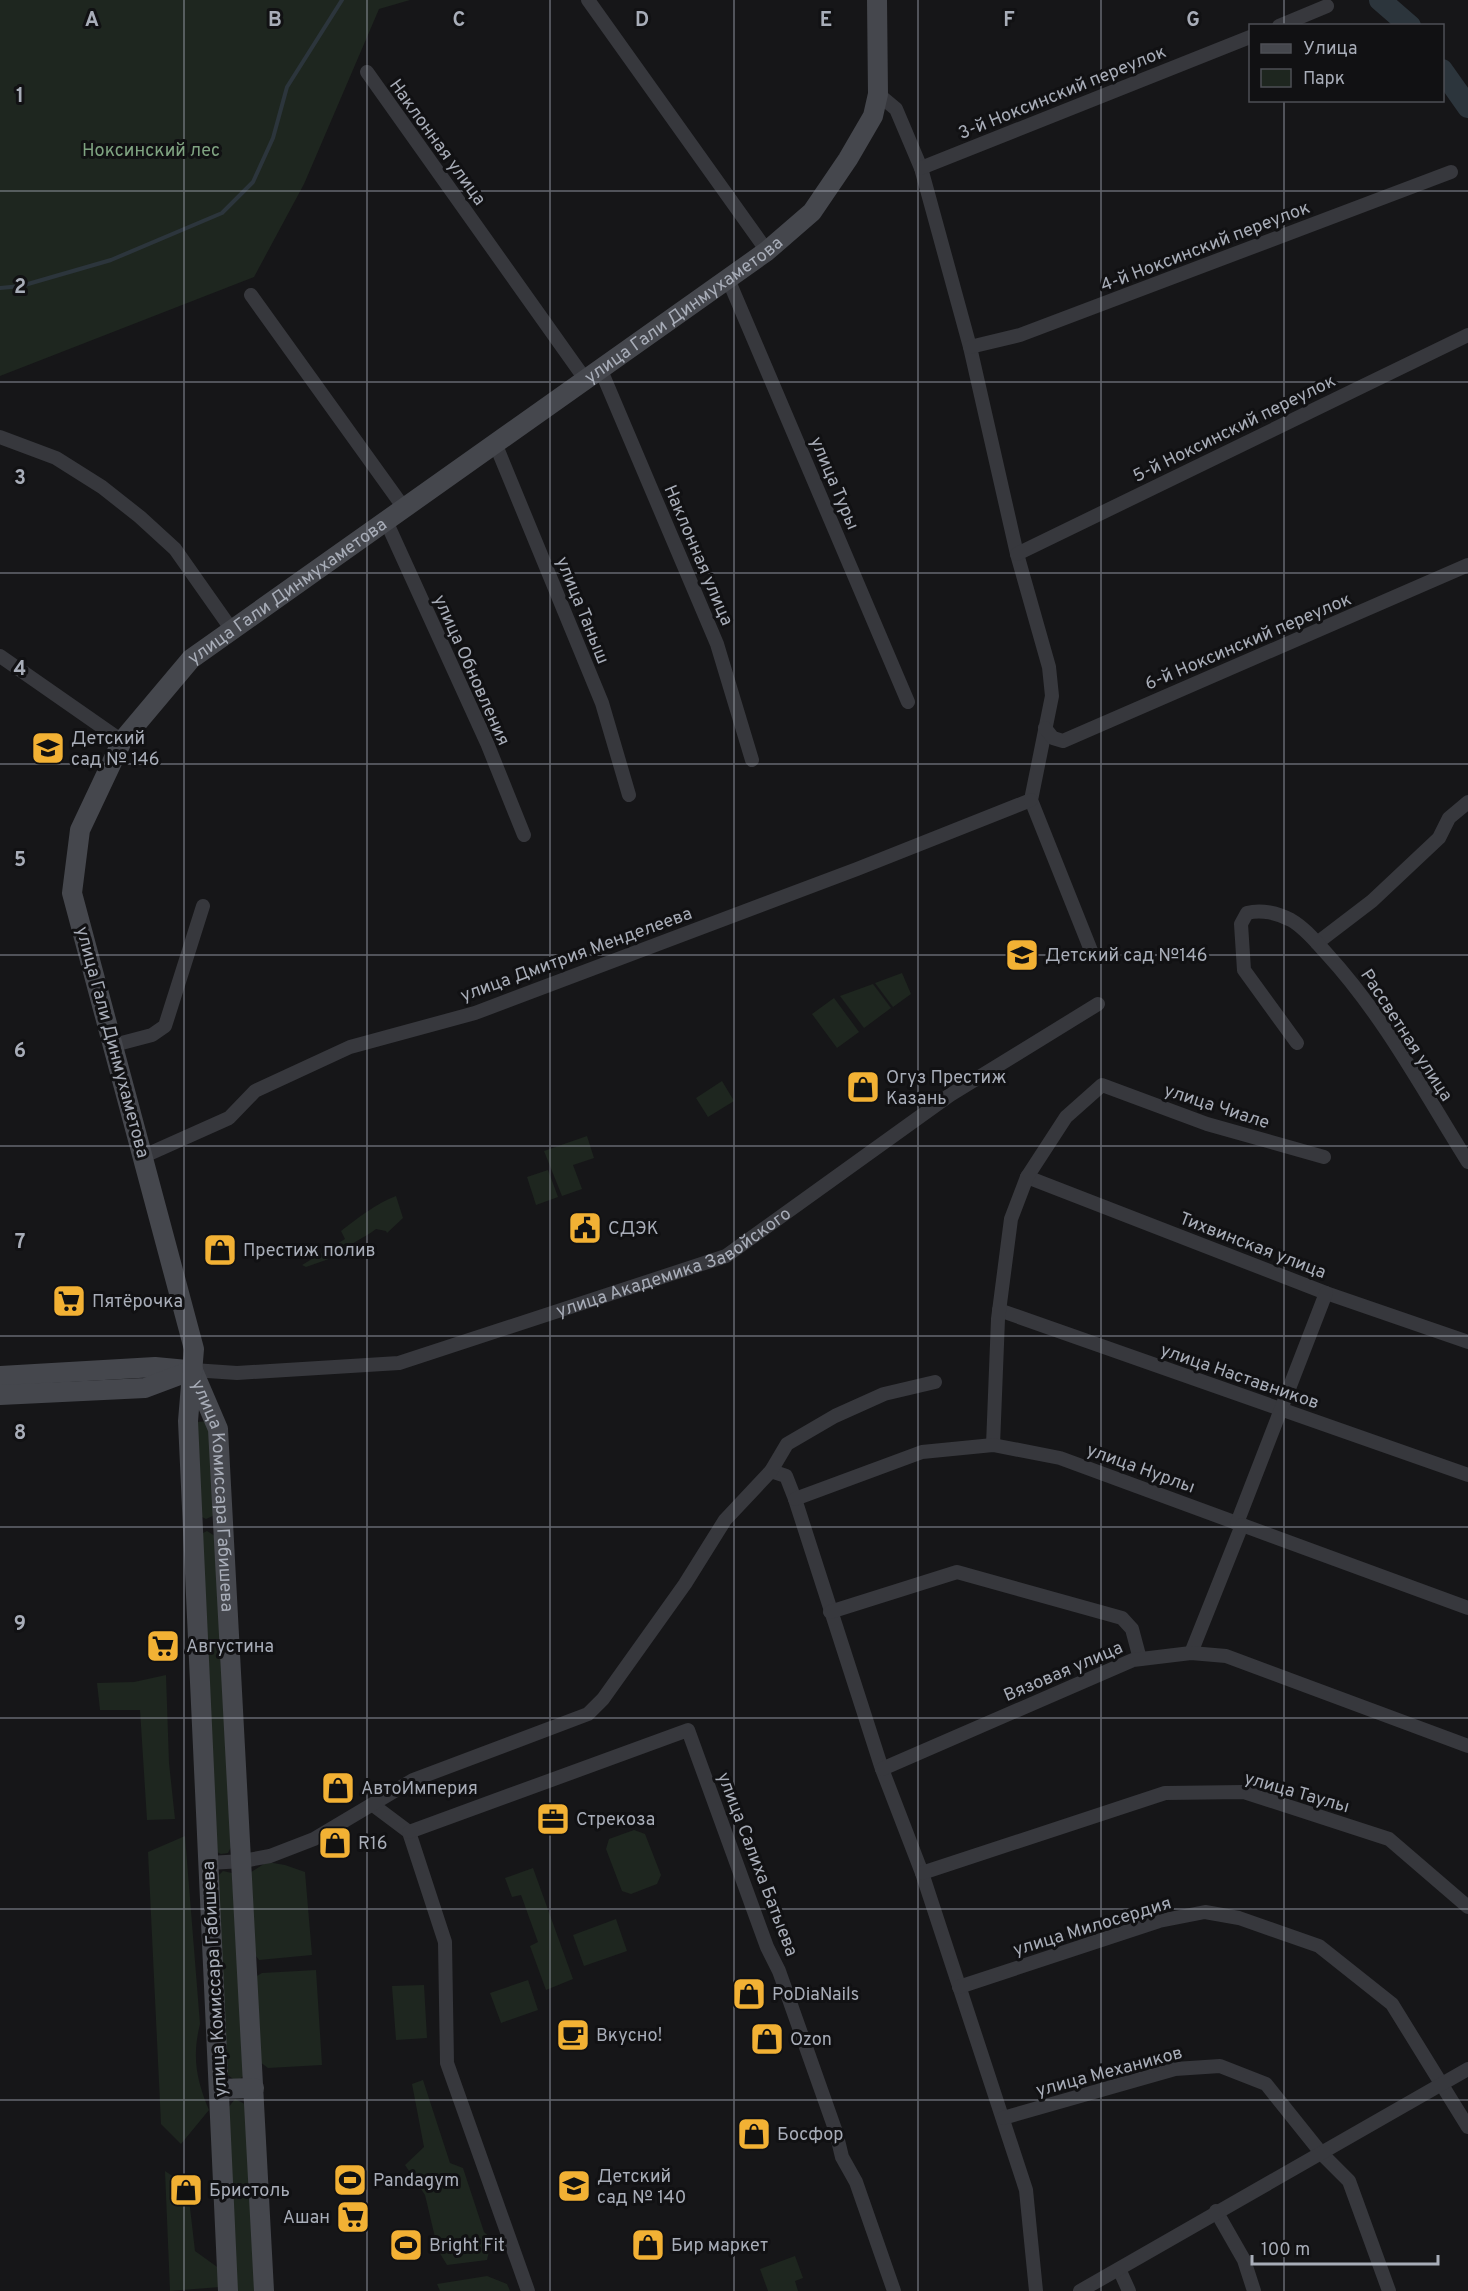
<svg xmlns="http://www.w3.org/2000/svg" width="1468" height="2291" font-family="Overpass,sans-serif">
<rect width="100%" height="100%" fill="#161618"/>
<!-- green -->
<path fill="#1e261f" d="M 0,0 L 410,0 L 379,9 L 304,184 L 254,277 L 0,376 Z
M 902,973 L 911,994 L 893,1007 L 875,983 Z
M 873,984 L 891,1008 L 864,1028 L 840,996 Z
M 834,998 L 859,1032 L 837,1048 L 812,1014 Z
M 722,1081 L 734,1101 L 708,1117 L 696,1098 Z
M 587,1136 L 594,1158 L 573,1165 L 582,1189 L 562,1196 L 544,1151 Z
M 548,1170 L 558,1197 L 536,1205 L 527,1177 Z
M 396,1196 L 403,1218 L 387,1233 L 386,1231 L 376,1229 C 364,1238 353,1242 342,1251 L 343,1254 L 306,1267 L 302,1265 L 345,1239 L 341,1231 C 358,1218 375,1204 396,1196 Z
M 212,1421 L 215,1515 L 206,1519 L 200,1516 L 194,1422 Z
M 207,1531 L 215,1536 L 231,1847 L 228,1853 L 221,1854 L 217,1852 L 201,1534 Z
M 166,1675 L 169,1763 L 175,1819 L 147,1820 L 140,1710 L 100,1710 L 97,1683 L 134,1682 Z
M 634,1830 L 645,1834 L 661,1875 L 657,1884 L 631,1894 L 622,1891 L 606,1849 L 609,1839 Z
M 185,1836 L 200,2024 C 192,2056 196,2079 209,2110 L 181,2144 L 161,2124 L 148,1852 Z
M 267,1862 L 285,1865 L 305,1872 L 312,1955 L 259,1960 L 252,1951 L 248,1874 Z
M 533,1868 L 573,1979 L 546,1990 L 530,1946 L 538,1942 L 521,1895 L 512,1897 L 505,1878 Z
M 223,1871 L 232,1873 L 245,2074 L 240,2079 L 233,2079 L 228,2075 L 217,1877 Z
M 616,1919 L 627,1951 L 584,1966 L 573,1935 Z
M 316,1970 L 322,2065 L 268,2068 L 260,2062 L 255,1977 L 262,1973 Z
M 528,1980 L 538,2010 L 501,2023 L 490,1993 Z
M 424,1985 L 427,2038 L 396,2040 L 392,1986 Z
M 423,2080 L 450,2163 L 463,2168 L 484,2232 L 492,2239 L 487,2260 L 447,2265 L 438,2250 L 425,2195 L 405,2165 L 424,2147 L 412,2084 Z
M 235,2099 L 245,2104 L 255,2291 L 237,2291 L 228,2108 Z
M 165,2171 L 174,2177 L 175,2198 L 189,2199 L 195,2251 L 220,2269 L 220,2287 L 170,2291 Z
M 795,2256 L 803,2278 L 795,2281 L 798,2291 L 768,2291 L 760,2269 Z
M 487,2276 L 507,2284 L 510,2291 L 440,2291 L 437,2284 Z"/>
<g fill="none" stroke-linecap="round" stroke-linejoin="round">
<!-- stream -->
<path stroke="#2c353c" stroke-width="4" d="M 0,288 L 21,286 L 111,260 L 222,213 L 253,182 L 273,138 L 287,87 L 342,0"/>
<!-- river -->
<path stroke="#2c353c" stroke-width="22" d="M 1380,0 L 1410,26
M 1442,70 L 1468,107"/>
<!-- street -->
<g stroke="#37383d" stroke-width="14">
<path d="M 588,0 L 767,251"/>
<path d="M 1279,26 L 1327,6"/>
<path d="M 367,72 L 585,379"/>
<path d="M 878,94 L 896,109 L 921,168 L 970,347 L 1017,554 L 1049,667 L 1052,696 L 1031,800 L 1092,953"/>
<path d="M 921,168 L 1250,37"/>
<path d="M 728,279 L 908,702"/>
<path d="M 251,295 L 404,508"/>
<path d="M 970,347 L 1020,335 L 1451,172"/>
<path d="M 600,368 L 717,644 L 752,760"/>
<path d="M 0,437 L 56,458 L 102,487 L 140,517 L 175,549 L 232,630"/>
<path d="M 495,443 L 602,703 L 629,795"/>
<path d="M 386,521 L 487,743 L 524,835"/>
<path d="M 1017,554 L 1468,335"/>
<path d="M 0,656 L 122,741"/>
<path d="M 1045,728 L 1053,738 L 1063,741 L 1468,565"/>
<path d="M 1317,943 L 1372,901 L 1439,838 L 1449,818 L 1468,802"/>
<path d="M 1297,1043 L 1244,970 L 1241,924 L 1247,913 C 1261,909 1278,913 1291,920 C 1305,928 1316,942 1327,954 C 1384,1016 1424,1092 1468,1162"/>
<path d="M 114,1045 L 152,1035 L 165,1026 L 203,906"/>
<path d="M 144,1156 L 229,1118 L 255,1091 L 350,1047 L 475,1013 L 857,869 L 1031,800"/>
<path d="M 1027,1177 L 1326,1293 L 1468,1342"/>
<path d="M 999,1310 L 1468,1475"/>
<path id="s1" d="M 193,1370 L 237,1373 L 399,1363 L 726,1256 L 950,1095 L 1098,1004"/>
<path d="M 993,1445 L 998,1319 L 1011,1219 L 1027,1177 L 1066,1117 L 1102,1085 L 1207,1124 L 1324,1157"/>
<path d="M 771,1471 L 786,1476 L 795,1499 L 882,1769 L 922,1873 L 1026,2190 L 1036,2291"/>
<path d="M 795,1499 L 922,1452 L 993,1445 L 1060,1458 L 1468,1608"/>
<path d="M 1237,1523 L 1326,1293"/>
<path d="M 830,1612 L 957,1572 L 1122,1618 L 1132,1629 L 1140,1659"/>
<path d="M 1191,1653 L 1242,1525"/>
<path d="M 882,1769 L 1133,1660 L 1191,1653 L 1226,1656 L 1468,1746"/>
<path d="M 373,1805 L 409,1832 L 445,1942 L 447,2063 L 528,2291"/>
<path d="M 409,1832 L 688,1730 L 767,1947 L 779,1971 L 836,2132 L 842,2157 L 856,2182 L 894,2291"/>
<path d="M 209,1863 L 243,1861 L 270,1856 L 314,1839 L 413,1780 L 588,1714 L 603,1699 L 685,1584 L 725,1520 L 771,1471 L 787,1444 L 835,1416 L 884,1394 L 935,1382"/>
<path d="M 922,1873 L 1165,1793 L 1244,1792 L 1389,1839 L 1468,1907"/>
<path d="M 959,1987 L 1159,1921 L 1205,1912 L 1239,1918 L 1319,1946 L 1392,2004 L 1468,2127"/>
<path d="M 1003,2118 L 1175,2069 L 1220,2066 L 1266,2084 L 1322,2154 L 1349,2181 L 1389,2291"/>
<path d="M 1216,2211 L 1244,2260 L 1254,2291"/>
<path d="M 1120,2271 L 1129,2291"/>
<path d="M 1080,2291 L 1468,2069"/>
</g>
<!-- secondary -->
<g stroke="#45474d" stroke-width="20">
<path id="s2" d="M 194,1373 L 218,1429 L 264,2291"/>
<path d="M 0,1376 L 155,1367 L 187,1370"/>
<path d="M 0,1395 L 145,1388 L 193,1370"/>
<path d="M 219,2089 L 254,2088"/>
<path id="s3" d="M 228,2291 L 188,1421 L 194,1349 L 72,893 L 80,830 L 122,741 L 191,659 L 767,251 L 812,212 L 848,159 L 873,116 L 878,94 L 877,0"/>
</g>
</g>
<!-- grid -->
<path fill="none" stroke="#a8adb8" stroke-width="1.5" stroke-opacity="0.55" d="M 184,0 L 184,2291M 367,0 L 367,2291M 550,0 L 550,2291M 734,0 L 734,2291M 918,0 L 918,2291M 1101,0 L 1101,2291M 1284,0 L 1284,26M 1284,100 L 1284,2291M 0,191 L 1468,191M 0,382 L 1468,382M 0,573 L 1468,573M 0,764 L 1468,764M 0,955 L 1468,955M 0,1146 L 1468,1146M 0,1336 L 1468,1336M 0,1527 L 1468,1527M 0,1718 L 1468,1718M 0,1909 L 1468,1909M 0,2100 L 1468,2100"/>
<!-- icons -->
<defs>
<symbol id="school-square" viewBox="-11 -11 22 22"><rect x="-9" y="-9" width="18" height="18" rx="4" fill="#f2b134" stroke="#111113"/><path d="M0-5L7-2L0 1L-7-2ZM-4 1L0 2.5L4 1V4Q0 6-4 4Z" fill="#111"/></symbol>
<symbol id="shop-square" viewBox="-11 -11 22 22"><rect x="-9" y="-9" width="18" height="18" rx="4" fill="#f2b134" stroke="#111113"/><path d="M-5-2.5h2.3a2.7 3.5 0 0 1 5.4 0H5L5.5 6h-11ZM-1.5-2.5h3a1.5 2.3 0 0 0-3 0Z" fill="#111"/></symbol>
<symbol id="civic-square" viewBox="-11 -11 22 22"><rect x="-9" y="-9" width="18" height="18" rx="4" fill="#f2b134" stroke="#111113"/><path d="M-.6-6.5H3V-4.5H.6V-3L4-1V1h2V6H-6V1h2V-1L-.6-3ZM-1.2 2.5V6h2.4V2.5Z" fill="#111"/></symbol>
<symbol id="supermarket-square" viewBox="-11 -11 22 22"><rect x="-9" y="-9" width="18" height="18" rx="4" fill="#f2b134" stroke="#111113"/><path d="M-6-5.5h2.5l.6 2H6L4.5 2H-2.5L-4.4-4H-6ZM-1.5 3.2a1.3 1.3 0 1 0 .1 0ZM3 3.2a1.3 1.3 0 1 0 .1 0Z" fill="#111"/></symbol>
<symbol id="office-square" viewBox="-11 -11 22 22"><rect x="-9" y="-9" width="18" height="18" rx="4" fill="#f2b134" stroke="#111113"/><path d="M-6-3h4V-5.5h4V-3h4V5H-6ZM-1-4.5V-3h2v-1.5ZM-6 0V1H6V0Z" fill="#111"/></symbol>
<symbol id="cafe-square" viewBox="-11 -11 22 22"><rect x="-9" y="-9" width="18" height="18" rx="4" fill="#f2b134" stroke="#111113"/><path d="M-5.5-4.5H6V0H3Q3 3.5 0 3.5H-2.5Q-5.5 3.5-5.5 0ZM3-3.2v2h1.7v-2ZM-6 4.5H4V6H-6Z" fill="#111"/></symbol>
<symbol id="stadium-square" viewBox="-11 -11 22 22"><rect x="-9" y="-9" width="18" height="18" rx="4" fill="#f2b134" stroke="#111113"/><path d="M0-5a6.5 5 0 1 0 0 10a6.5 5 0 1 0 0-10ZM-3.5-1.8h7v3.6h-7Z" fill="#111"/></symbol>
</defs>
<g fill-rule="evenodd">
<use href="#school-square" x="29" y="729" width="38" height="38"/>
<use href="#school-square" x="1003" y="936" width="38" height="38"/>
<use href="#shop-square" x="844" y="1068" width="38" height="38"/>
<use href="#civic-square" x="566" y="1209" width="38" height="38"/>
<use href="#shop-square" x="201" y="1231" width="38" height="38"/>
<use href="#supermarket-square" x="50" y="1282" width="38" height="38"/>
<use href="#supermarket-square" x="144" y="1627" width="38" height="38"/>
<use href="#shop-square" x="319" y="1769" width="38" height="38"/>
<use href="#office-square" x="534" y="1800" width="38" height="38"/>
<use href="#shop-square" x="316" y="1824" width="38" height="38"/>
<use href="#shop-square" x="730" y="1975" width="38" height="38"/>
<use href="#cafe-square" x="554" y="2016" width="38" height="38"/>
<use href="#shop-square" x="748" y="2020" width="38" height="38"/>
<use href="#shop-square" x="735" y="2115" width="38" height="38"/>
<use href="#stadium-square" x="331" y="2161" width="38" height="38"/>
<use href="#school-square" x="555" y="2167" width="38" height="38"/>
<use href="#shop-square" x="167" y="2171" width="38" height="38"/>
<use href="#supermarket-square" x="334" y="2198" width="38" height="38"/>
<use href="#stadium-square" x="387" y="2226" width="38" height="38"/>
<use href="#shop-square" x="629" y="2226" width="38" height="38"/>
</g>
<g text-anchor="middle" stroke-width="6" stroke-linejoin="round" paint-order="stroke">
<!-- street labels -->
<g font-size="18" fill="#a8adb8" stroke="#111113">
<text transform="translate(1062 92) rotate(-22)" y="6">3-й Ноксинский переулок</text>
<text transform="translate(438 142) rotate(54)" y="6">Наклонная улица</text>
<text transform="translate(1205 246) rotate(-21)" y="6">4-й Ноксинский переулок</text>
<text dy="6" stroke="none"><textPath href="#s3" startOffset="2288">улица Гали Динмухаметова</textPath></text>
<text transform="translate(1234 428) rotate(-26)" y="6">5-й Ноксинский переулок</text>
<text transform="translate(835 483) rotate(67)" y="6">улица Туры</text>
<text transform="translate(699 555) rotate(67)" y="6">Наклонная улица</text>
<text dy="6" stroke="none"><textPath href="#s3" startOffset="1802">улица Гали Динмухаметова</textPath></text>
<text transform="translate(583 610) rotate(68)" y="6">улица Таныш</text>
<text transform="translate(1248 641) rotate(-23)" y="6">6-й Ноксинский переулок</text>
<text transform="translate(472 670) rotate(66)" y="6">улица Обновления</text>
<text transform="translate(576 954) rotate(-20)" y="6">улица Дмитрия Менделеева</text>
<text transform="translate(1407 1035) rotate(57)" y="6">Рассветная улица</text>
<text transform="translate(113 1042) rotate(75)" y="6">улица Гали Динмухаметова</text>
<text transform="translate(1217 1106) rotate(18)" y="6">улица Чиале</text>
<text transform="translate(1253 1245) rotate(21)" y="6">Тихвинская улица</text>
<text dy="6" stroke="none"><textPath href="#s1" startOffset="500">улица Академика Завойского</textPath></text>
<text transform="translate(1240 1376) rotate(19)" y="6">улица Наставников</text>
<text transform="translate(1141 1468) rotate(20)" y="6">улица Нурлы</text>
<text dy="6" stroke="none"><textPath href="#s2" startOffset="126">улица Комиссара Габишева</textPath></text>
<text transform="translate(1063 1671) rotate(-23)" y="6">Вязовая улица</text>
<text transform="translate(1297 1792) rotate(16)" y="6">улица Таулы</text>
<text transform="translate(758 1864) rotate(69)" y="6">улица Салиха Батыева</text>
<text transform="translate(1092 1926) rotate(-17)" y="6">улица Милосердия</text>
<text transform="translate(214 1979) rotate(-93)" y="6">улица Комиссара Габишева</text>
<text transform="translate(1109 2071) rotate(-15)" y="6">улица Механиков</text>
</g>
<!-- park labels -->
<g font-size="18" fill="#7fa381" stroke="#111113">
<text x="151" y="156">Ноксинский лес</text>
</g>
<!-- poi labels -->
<g font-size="18" fill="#a8adb8" stroke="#111113" text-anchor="start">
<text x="71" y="744">Детский<tspan x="71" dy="21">сад № 146</tspan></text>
<text x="1045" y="961">Детский сад №146</text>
<text x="886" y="1083">Огуз Престиж<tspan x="886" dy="21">Казань</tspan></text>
<text x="608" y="1234">СДЭК</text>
<text x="243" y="1256">Престиж полив</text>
<text x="92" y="1307">Пятёрочка</text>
<text x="186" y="1652">Августина</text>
<text x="361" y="1794">АвтоИмперия</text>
<text x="576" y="1825">Стрекоза</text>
<text x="358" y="1849">R16</text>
<text x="772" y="2000">PoDiaNails</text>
<text x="596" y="2041">Вкусно!</text>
<text x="790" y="2045">Ozon</text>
<text x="777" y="2140">Босфор</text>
<text x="597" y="2182">Детский<tspan x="597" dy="21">сад № 140</tspan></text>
<text x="373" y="2186">Pandagym</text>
<text x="209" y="2196">Бристоль</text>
<text x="330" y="2223" text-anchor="end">Ашан</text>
<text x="429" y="2251">Bright Fit</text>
<text x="671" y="2251">Бир маркет</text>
</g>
</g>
<g font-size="20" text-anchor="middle" font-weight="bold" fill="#a8adb8" stroke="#111113" stroke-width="6" stroke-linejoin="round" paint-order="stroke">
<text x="92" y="26">A</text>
<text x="275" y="26">B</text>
<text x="459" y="26">C</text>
<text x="642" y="26">D</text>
<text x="826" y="26">E</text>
<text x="1009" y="26">F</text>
<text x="1193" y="26">G</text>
<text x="20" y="102">1</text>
<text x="20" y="293">2</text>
<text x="20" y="484">3</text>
<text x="20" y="675">4</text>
<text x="20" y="866">5</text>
<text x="20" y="1057">6</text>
<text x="20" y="1248">7</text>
<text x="20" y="1439">8</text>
<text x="20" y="1630">9</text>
</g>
<!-- legend -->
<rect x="1249" y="24" width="195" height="78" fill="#111113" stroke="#4d4f55" stroke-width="1.5"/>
<rect x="1261" y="44" width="30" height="9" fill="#45474d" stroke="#4d4f55" stroke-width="1.5"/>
<text x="1303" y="54" font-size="18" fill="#a8adb8">Улица</text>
<rect x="1261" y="69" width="30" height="18" fill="#1e261f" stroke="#4d4f55" stroke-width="1.5"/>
<text x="1303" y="84" font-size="18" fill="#a8adb8">Парк</text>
<!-- scale -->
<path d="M1252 2255v9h186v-9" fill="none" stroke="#a8adb8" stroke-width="3"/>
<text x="1261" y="2255" font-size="18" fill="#a8adb8" stroke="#111113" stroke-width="4.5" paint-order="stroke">100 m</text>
</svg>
